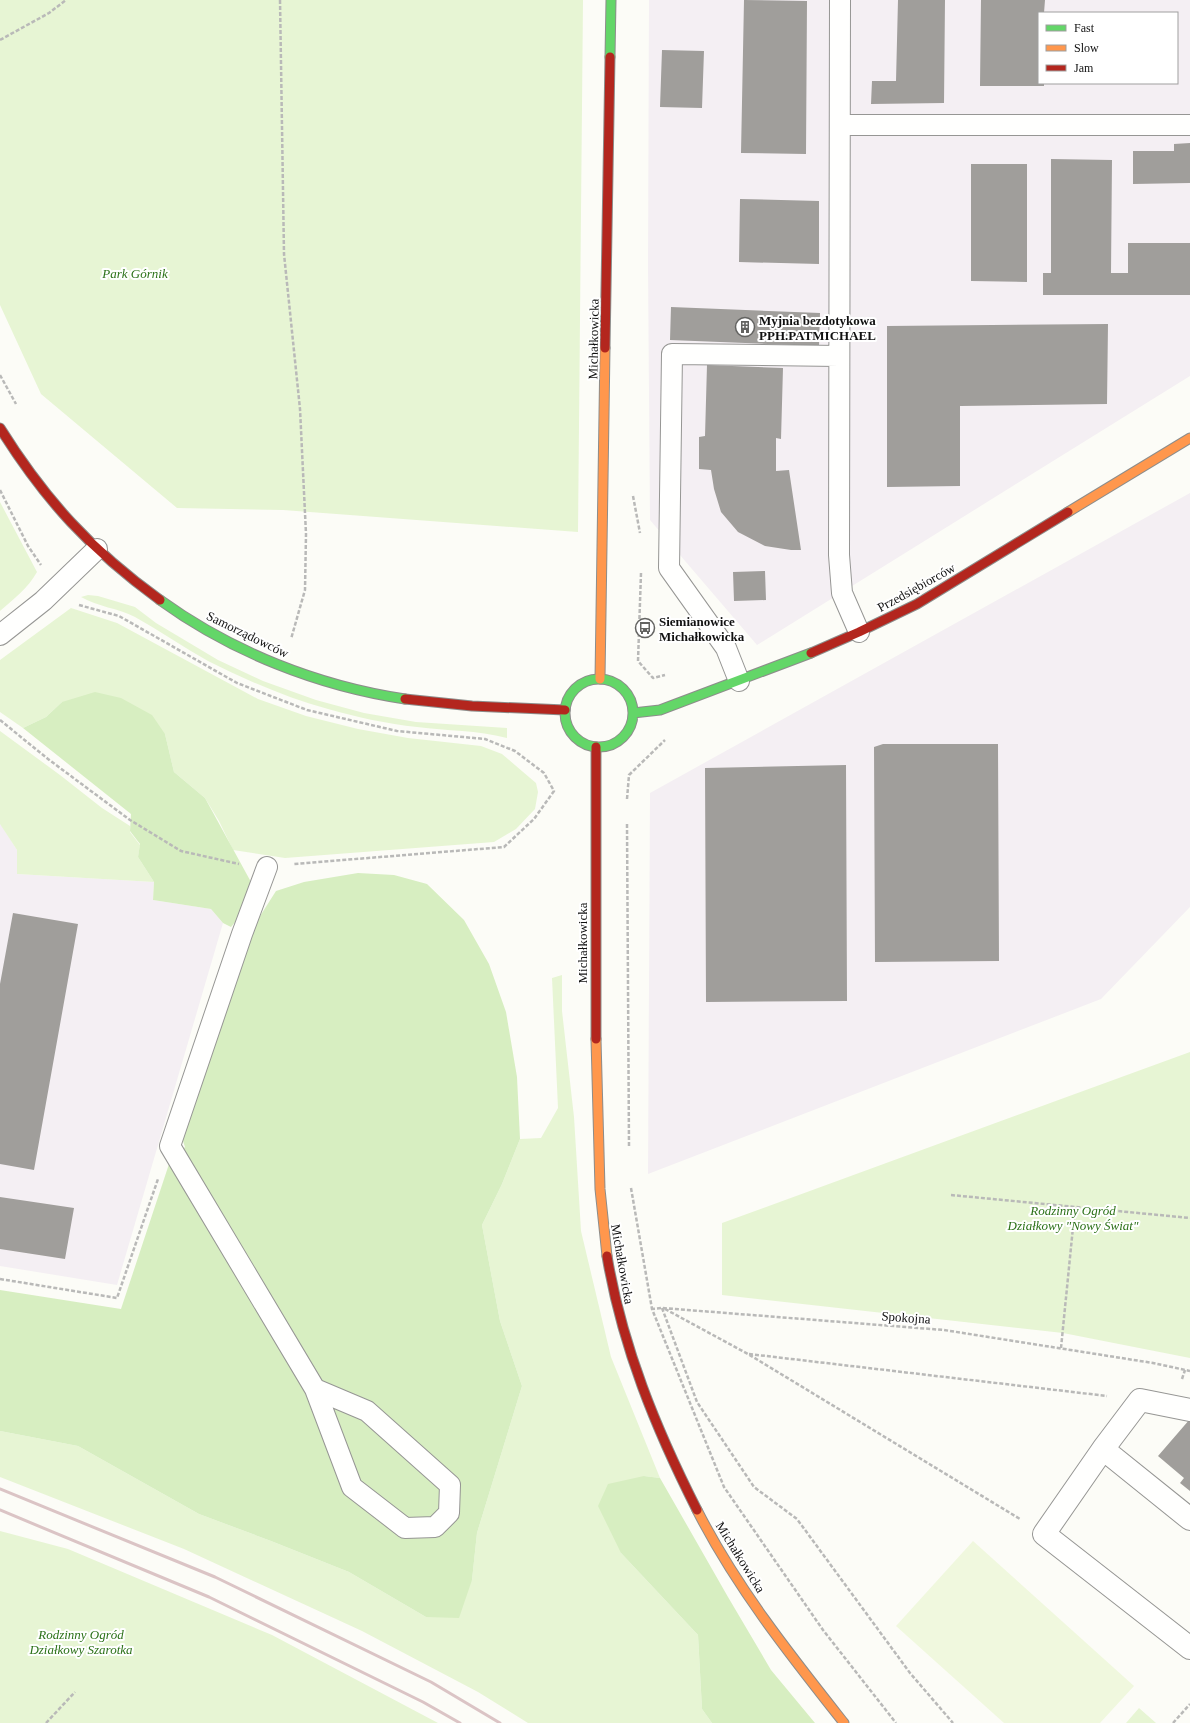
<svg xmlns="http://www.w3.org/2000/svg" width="1190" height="1723" font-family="Georgia,serif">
<rect width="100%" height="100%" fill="#fcfcf7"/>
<!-- industrial -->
<path fill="#f4eff3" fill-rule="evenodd" d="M 649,0 L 1190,0 L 1190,376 L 757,645 L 650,520 L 648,266 ZM 1039,13 L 1177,13 L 1177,83 L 1039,83 Z
M 1190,493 L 1190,907 L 1101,999 L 648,1174 L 650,793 Z
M 0,823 L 17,850 L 17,874 L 154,882 L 153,900 L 211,909 L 223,923 L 117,1285 L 0,1266 Z"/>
<!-- green -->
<path fill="#e7f5d4" d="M 0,0 L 583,0 L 578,532 L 283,510 L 177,508 L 41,394 L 0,305 Z
M 0,502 L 37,572 C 28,588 14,599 0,611 Z
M 88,595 L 98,596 L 135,607 L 156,623 L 218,660 L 263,681 L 316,700 L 364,713 L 416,722 L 507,728 L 507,738 C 477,730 447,731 417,727 C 387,724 357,717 328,709 C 287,698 246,680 208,661 C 183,647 160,631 135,617 C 118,608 98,607 81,597 Z
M 71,608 L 117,623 L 258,699 L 306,716 L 358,729 L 408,738 L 481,746 L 502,754 L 536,783 L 538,792 L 535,809 L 516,829 L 494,842 L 285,858 L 233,850 L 219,821 L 205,798 L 174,772 L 165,734 L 62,702 L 46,717 L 23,728 L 0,712 L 0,660 Z
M 0,731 L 60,775 L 102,808 L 130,826 L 130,832 L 140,845 L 138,857 L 154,882 L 17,874 L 17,850 L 0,824 Z
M 562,975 L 562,1011 L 574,1117 L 581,1231 L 611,1357 L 660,1478 L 644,1476 L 621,1553 L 698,1635 L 702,1709 L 712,1723 L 528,1723 L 478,1692 L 362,1631 L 184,1549 L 0,1477 L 0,1431 L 78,1446 L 199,1514 L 271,1541 L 349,1572 L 426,1617 L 472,1580 L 477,1533 L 522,1386 L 500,1321 L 482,1225 L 502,1184 L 520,1139 L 541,1138 L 558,1108 L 552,978 Z
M 1190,1052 L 1190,1358 L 1063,1333 L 722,1295 L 722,1223 Z
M 0,1531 L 68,1549 L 272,1635 L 438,1723 L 0,1723 Z
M 1139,1708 L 1156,1723 L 1126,1723 Z"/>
<!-- forest -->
<path fill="#d7eec1" d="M 95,692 L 121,698 L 152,715 L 165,734 L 174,772 L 205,798 L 251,882 L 240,916 L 231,927 L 223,923 L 211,909 L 153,900 L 154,882 L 138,857 L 140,844 L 130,831 L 131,814 L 23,728 L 46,717 L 62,702 Z
M 358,873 L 394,875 L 427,884 L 464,920 L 489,964 L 506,1012 L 517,1077 L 520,1139 L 502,1184 L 482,1225 L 500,1321 L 522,1386 L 477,1533 L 472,1580 L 459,1618 L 426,1617 L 349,1572 L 271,1541 L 199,1514 L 78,1446 L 0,1431 L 0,1290 L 121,1309 L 169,1164 L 185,1147 L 182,1138 L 255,924 L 276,891 L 304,882 Z
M 644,1476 L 660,1478 L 728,1597 L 771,1670 L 815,1723 L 712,1723 L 702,1709 L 698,1635 L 621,1553 L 598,1506 L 608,1484 Z"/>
<!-- pitch -->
<path fill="#f0f8de" d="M 973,1541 L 1134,1686 L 1100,1723 L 1004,1723 L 896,1626 Z"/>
<!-- building -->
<path fill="#a09e9b" d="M 744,0 L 807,1 L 806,154 L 741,153 Z
M 898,0 L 945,0 L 944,103 L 871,104 L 872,81 L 896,81 Z
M 981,0 L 1045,0 L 1044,13 L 1039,13 L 1039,83 L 1044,83 L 1044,86 L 980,86 Z
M 662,50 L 704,51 L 702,108 L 660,107 Z
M 1190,143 L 1190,183 L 1133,184 L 1133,151 L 1174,151 L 1174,144 Z
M 1051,159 L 1112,160 L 1111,273 L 1128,273 L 1128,243 L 1190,243 L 1190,295 L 1043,295 L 1043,273 L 1051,273 Z
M 971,164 L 1027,164 L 1027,282 L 971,281 Z
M 740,199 L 819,201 L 819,264 L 739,262 Z
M 671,307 L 820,313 L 819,346 L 670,340 Z
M 1108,324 L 1107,404 L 960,406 L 960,486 L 887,487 L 887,326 Z
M 707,365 L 783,368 L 781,439 L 776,438 L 776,471 L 789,470 L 801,550 L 791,550 L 765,546 L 738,532 L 721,512 L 714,489 L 711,470 L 699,469 L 699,437 L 705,436 Z
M 765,571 L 766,600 L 734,601 L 733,572 Z
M 883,744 L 998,744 L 999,961 L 875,962 L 874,747 Z
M 846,765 L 847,1001 L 706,1002 L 705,768 Z
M 13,913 L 78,924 L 34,1170 L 0,1164 L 0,984 Z
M 0,1197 L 74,1208 L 65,1259 L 0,1249 Z
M 1190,1419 L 1190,1491 L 1180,1483 L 1184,1478 L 1158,1456 Z"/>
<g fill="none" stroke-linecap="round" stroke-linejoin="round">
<defs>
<path id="lane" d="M 840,0 L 839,555 L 842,593 L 859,632
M 840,125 L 1190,125
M 0,635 L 43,601 L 97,549
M 739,681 L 726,648 L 669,568 L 672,354 L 839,356
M 267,867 L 242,934 L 170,1146 L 315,1389 L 352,1487 L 405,1528 L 435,1527 L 449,1513 L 450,1485 L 367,1411 L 315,1389"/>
<path id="street" d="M 1190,1410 L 1140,1400 L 1103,1449 L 1044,1534 L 1190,1648
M 1103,1449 L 1190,1519"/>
<path id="fast" d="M 610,57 L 611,0
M 160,600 C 232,652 318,686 405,699
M565 713a34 34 0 1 1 68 0a34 34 0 1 1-68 0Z
M 633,713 L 660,710 L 811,653"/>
<path id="slow" d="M 1068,512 L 1190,438
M 600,679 L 605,348
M 596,1039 L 600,1189 L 607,1256
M 697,1510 C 736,1587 791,1656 844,1723"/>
<path id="jam" d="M 605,348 L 610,57
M 0,428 C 45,500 91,550 160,600
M 811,653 L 859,632 L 917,604 L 1068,512
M 405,699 L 472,706 L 565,710
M 596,1039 L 596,747
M 607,1256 C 622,1346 656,1429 697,1510"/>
</defs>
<!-- lane casing -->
<use href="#lane" stroke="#969694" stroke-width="22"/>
<!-- street casing -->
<use href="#street" stroke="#969694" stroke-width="24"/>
<!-- fast casing -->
<use href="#fast" stroke="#8d8d8b" stroke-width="11"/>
<!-- slow casing -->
<use href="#slow" stroke="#8d8d8b" stroke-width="11"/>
<!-- jam casing -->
<use href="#jam" stroke="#8d8d8b" stroke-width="11"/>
<!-- path -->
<path stroke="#b9b9b8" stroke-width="2.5" stroke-dasharray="4 2" stroke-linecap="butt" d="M 280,0 L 284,254 L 300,409 L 306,534 L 305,590 L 291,639
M 0,40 L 49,13 L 66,0
M 0,375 L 16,404
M 0,490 L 28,546 L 41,565
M 633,496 L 640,533
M 641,573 L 638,661 L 653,678 L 665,675
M 79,605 L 119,616 L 237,683 L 307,710 L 397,731 L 485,739 L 515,751 L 544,773 L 554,791 L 534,819 L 504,847 L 294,864
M 0,720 L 48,759 L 130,820 L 181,851 L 239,864
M 627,799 L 629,775 L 665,740
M 627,824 L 629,1147
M 631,1188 L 652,1309 L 724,1487 L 823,1630 L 896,1723
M 951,1195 L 1190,1218
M 0,1279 L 117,1298 L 158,1179
M 662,1308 L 697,1402 L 754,1487 L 797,1519 L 910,1673 L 953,1723
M 651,1309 L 662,1308 L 944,1330 L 1153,1363 L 1190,1371
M 665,1309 L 748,1354 L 1020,1519
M 1061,1348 L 1075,1207
M 749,1354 L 1107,1396
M 1182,1379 L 1185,1370
M 46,1723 L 75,1692
M 1173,1723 L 1190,1704"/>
<!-- lane -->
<use href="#lane" stroke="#fffffe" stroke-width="20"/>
<!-- street -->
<use href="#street" stroke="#fffffe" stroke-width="22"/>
<!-- fast -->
<use href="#fast" stroke="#63d668" stroke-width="9"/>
<!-- slow -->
<use href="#slow" stroke="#ff974d" stroke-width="9"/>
<!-- jam -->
<use href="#jam" stroke="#b3261e" stroke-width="9"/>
<!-- rail -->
<path stroke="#dbc4c5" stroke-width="3" d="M 0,1489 L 215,1577 L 431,1682 L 500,1723
M 0,1510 L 209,1597 L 423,1702 L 460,1723"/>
</g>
<!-- icons -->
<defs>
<symbol id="building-ring" viewBox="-11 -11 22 22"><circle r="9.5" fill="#fff" stroke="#636361" stroke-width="1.5"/><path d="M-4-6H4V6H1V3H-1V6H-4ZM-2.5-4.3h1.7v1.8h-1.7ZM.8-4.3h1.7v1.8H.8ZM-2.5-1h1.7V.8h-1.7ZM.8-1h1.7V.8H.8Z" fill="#636361"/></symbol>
<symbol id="bus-ring" viewBox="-11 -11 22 22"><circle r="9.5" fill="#fff" stroke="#636361" stroke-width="1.5"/><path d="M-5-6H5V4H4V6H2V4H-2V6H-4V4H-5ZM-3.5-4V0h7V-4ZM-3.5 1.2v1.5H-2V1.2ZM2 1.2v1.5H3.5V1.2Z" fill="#636361"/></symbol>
</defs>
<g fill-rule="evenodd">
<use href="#building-ring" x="734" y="316" width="22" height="22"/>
<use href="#bus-ring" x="634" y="617" width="22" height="22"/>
</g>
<g text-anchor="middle" stroke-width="4" stroke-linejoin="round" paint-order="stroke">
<!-- park labels -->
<g font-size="13" font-style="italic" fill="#2b7118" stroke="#fff">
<text x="135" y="278">Park Górnik</text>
<text x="1073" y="1215">Rodzinny Ogród<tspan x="1073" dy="15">Działkowy "Nowy Świat"</tspan></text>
<text x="81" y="1639">Rodzinny Ogród<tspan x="81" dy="15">Działkowy Szarotka</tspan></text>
</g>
<!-- poi labels -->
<g font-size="13" font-weight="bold" fill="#101010" stroke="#fff" text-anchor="start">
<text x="759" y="325">Myjnia bezdotykowa<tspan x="759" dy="15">PPH.PATMICHAEL</tspan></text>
<text x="659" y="626">Siemianowice<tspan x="659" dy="15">Michałkowicka</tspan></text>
</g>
<!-- street labels -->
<g font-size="13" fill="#101010" stroke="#fff">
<text transform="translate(593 339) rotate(-89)" y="5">Michałkowicka</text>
<text transform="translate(916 587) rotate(-29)" y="5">Przedsiębiorców</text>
<text transform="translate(248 634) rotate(26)" y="5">Samorządowców</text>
<text transform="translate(582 943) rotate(-90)" y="5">Michałkowicka</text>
<text transform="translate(623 1264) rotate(80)" y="5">Michałkowicka</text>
<text transform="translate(906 1317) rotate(4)" y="5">Spokojna</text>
<text transform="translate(741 1557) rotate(58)" y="5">Michałkowicka</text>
</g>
</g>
<!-- legend -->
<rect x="1038" y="12" width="140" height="72" fill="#ffffff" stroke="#9f9f9f"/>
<rect x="1046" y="25" width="20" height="6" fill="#63d668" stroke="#9f9f9f"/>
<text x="1074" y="32" font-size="12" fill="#101010">Fast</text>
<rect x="1046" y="45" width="20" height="6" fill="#ff974d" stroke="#9f9f9f"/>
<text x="1074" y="52" font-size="12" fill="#101010">Slow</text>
<rect x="1046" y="65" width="20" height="6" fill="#b3261e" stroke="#9f9f9f"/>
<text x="1074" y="72" font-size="12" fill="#101010">Jam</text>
</svg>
